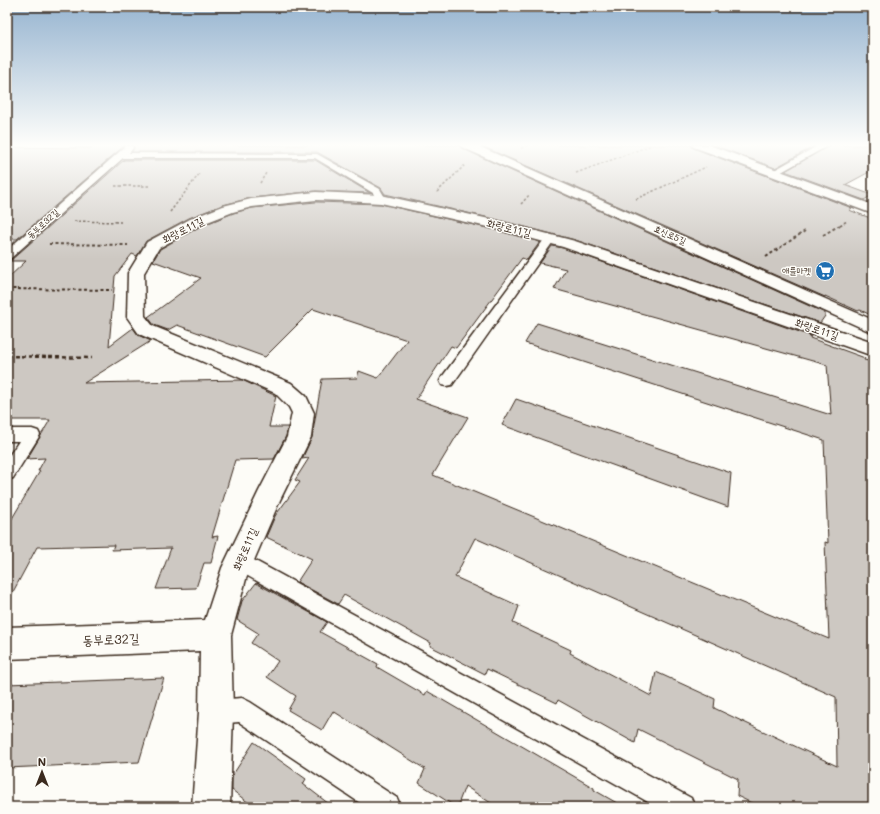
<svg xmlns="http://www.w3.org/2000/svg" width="880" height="814" font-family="Mali,'Poor Story',sans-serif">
<rect width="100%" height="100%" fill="#fdfcf7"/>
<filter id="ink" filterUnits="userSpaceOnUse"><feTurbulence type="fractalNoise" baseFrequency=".025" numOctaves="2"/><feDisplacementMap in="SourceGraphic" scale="8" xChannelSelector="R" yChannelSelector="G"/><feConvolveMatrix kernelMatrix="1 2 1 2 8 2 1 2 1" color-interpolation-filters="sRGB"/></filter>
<g filter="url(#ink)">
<!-- building -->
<path fill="#cdc8c2" stroke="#3b2a1e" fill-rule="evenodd" d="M 94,145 L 125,145 L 17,239 L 7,239 L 7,147 L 90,148 Z
M 133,145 L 459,145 L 461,148 L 825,313 L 825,316 L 820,323 L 575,240 L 494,219 L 385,194 L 381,188 L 317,152 L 132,152 L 134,147 Z
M 479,145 L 691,145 L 693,148 L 852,208 L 849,210 L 873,219 L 873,316 L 860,310 L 858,311 L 825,296 L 825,297 Z
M 713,145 L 816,145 L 775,168 Z
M 830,145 L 873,145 L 873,170 L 845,185 L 872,195 L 864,200 L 785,171 Z
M 124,160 L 315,160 L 370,193 L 316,191 L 251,198 L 223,205 L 189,218 L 146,241 L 137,256 L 132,254 L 115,276 L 109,346 L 133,328 L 138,335 L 151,341 L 84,383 L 242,380 L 276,396 L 269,427 L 288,427 L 286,436 L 274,459 L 235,460 L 212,537 L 218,536 L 211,563 L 204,563 L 196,588 L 156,589 L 171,548 L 112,550 L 114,545 L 37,547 L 7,603 L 7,527 L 40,471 L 38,471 L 45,458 L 27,459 L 50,420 L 7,420 L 7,279 L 26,261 L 10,261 Z
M 316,202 L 381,204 L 492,229 L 540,242 L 527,260 L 522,258 L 456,348 L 451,346 L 416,399 L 468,417 L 433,475 L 829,639 L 825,542 L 828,543 L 824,440 L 525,343 L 537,323 L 831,415 L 827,365 L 554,289 L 566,269 L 540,263 L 552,246 L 563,248 L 811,336 L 810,338 L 865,358 L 864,360 L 873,362 L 873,807 L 760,807 L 737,796 L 738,779 L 638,729 L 635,743 L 558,700 L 557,703 L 487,669 L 485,674 L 430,646 L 431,643 L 344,595 L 338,604 L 297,582 L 312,559 L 266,537 L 275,516 L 300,482 L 295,480 L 309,458 L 302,459 L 312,437 L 322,379 L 357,378 L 359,371 L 378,378 L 407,340 L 313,309 L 265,357 L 177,325 L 168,330 L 154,325 L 148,317 L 201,278 L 153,261 L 160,249 L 201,226 L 233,213 L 252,208 ZM 475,538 L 836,697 L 837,766 L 714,708 L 715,699 L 656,672 L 651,696 L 570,653 L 571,650 L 513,623 L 519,606 L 455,577 Z
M 516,399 L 731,473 L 728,507 L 502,425 Z
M 256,583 L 327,622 L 320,632 L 378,664 L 377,667 L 425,695 L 427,691 L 594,788 L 594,790 L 624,807 L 497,807 L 465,786 L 457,807 L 456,807 L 419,783 L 425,769 L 333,711 L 322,730 L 288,710 L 296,696 L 267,677 L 278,661 L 251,643 L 258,633 L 237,620 L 242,601 Z
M 164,678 L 139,762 L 7,768 L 7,684 Z
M 254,742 L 306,779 L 303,784 L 333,807 L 254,807 L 232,790 L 232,776 Z"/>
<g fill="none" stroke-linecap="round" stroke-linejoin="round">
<defs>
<path id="lane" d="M 819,145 L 829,145 L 776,175 L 770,175 L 769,173 Z
M 126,146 L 132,146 L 133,148 L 129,153 L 317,154 L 380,189 L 386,199 L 384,201 L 378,201 L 373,193 L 315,158 L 123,158 L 11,258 L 7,259 L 7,250 Z
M 550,236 L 555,239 L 452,385 L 447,386 L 442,385 L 440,381 L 442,377 L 546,237 Z
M 7,429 L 32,429 L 38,431 L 40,435 L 13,478 L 7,480 L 7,459 L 19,441 L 7,441 Z
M 239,552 L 691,798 L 695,807 L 657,807 L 232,567 L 229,561 L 232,555 Z
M 242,698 L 250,702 L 397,798 L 401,807 L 366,807 L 239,722 L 216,724 L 208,720 L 204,712 L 208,704 L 216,700 Z"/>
<path id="street" d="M 460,145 L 476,145 L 873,320 L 873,333 L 462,147 Z
M 692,145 L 709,145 L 873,205 L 873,214 L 694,147 Z
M 316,192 L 381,195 L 494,220 L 575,241 L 873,342 L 873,356 L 563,247 L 492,228 L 381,203 L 346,201 L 316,200 L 252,207 L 233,212 L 200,225 L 159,248 L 144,273 L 145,316 L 153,326 L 291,383 L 306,396 L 314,413 L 311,437 L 280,500 L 246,579 L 231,635 L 233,712 L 230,807 L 192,807 L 199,712 L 200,651 L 7,659 L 7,627 L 205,620 L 222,568 L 259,491 L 287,437 L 292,413 L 289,407 L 275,393 L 139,334 L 127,317 L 128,273 L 147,242 L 190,219 L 223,206 L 251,199 Z"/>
</defs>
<!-- lane casing -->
<use href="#lane" stroke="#3b2a1e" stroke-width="3"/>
<!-- street casing -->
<use href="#street" stroke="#3b2a1e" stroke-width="3"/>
<!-- path-far2 -->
<path stroke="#3b2a1e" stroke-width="1.5" stroke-dasharray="2.5 2" stroke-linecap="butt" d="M 397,146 L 401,145
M 521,148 L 530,145
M 576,173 L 652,145
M 260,183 L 266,173
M 115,186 L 150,186
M 437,192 L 465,165
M 636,199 L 706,167
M 521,204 L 530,194
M 170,212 L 200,173
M 74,221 L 121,222
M 840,225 L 847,221"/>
<!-- path-far1 -->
<path stroke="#3b2a1e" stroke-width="2" stroke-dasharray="3 2.5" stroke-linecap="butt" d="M 823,235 L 842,224
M 49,244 L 128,245
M 766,257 L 805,231
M 7,289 L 112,290"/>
<!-- path -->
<path stroke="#3b2a1e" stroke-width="2.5" stroke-dasharray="4 3" stroke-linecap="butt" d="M 7,356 L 92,358"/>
<!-- lane -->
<use href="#lane" fill="#fdfcf7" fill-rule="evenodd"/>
<!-- street -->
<use href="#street" fill="#fdfcf7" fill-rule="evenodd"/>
</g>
</g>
<!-- sky -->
<linearGradient id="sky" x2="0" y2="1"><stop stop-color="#96b4d0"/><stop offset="0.56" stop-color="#fefefb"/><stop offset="1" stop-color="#fefefb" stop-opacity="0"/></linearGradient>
<rect width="880" height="259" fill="url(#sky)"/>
<!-- icons -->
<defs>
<symbol id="supermarket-disc" viewBox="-11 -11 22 22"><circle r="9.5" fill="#1f6fb2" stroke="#fdfcf7"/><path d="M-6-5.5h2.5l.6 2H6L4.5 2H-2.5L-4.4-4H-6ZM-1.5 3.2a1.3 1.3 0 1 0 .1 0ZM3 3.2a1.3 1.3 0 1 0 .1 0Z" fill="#fff"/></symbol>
</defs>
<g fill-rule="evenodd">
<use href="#supermarket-disc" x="814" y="260" width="22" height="22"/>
</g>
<g text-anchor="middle" stroke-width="3" stroke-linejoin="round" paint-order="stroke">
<!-- far-street labels -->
<g font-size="9" fill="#3b2a1e" stroke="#fdfcf7">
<text transform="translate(43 224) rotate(-42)" y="3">동부로32길</text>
<text transform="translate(670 235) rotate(24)" y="3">효신로5길</text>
</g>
<!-- far-poi labels -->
<g font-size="9" fill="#3b2a1e" stroke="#fdfcf7" text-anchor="end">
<text x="811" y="274">애플마켓</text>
</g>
<!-- street labels -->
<g font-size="11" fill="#3b2a1e" stroke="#fdfcf7">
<text transform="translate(509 228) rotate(14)" y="4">화랑로11길</text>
<text transform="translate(183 230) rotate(-27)" y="4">화랑로11길</text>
<text transform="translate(817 329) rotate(19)" y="4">화랑로11길</text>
<text transform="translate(245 549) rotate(-66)" y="4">화랑로11길</text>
</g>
<!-- near-street labels -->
<g font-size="13" fill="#3b2a1e" stroke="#fdfcf7">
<text transform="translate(111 639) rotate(-2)" y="5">동부로32길</text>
</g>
</g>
<!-- margin -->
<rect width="880" height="814" fill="none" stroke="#fdfcf7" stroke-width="24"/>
<rect x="12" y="12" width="856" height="790" fill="none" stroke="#3b2a1e" stroke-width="1.5" filter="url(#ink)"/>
<!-- north arrow -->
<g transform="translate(42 772)" stroke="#fdfcf7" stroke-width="3" paint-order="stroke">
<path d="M0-3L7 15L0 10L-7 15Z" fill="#3b2a1e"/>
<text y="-6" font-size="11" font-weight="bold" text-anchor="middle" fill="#3b2a1e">N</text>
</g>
</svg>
